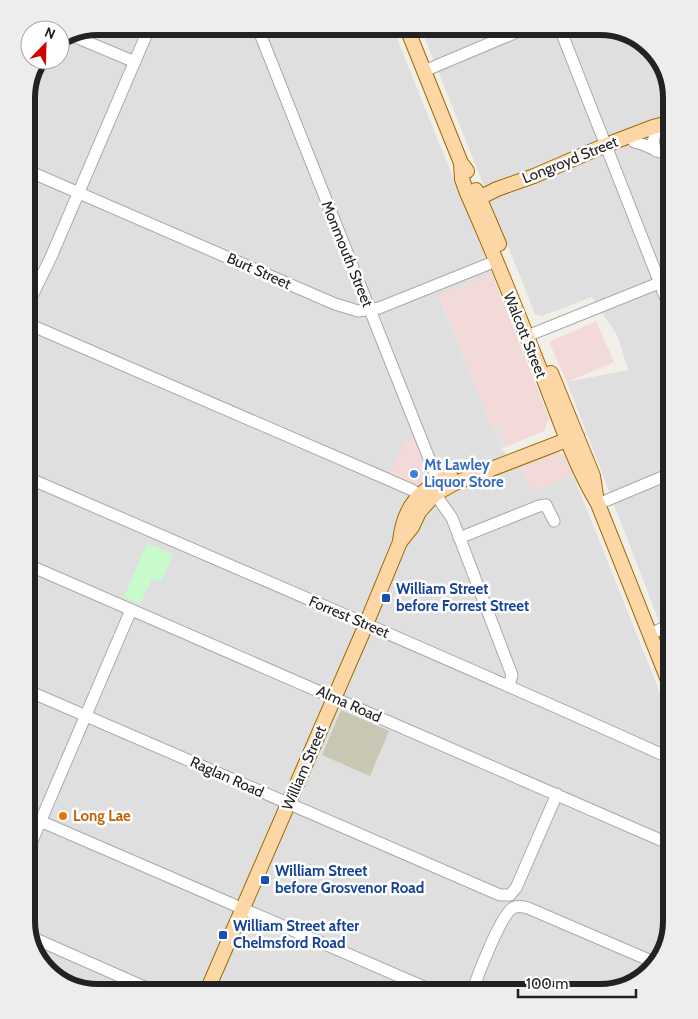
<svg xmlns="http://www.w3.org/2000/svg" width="698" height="1019" font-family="Cabin,sans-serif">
<rect width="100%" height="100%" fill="#f2efe9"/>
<!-- residential -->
<path fill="#e0dfdf" d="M 98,26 L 392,26 L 492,274 L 439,296 L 501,449 L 521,466 L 532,492 L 573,475 L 672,723 L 672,921 L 662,957 L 636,983 L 600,993 L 93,993 L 58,981 L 36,957 L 26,921 L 26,93 L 43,60 L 60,60 L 60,41 Z
M 420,26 L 605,26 L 640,38 L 662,62 L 672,98 L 672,655 L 567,382 L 628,370 L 618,337 L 592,297 L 542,316 L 535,314 Z"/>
<!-- commercial -->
<path fill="#f2dad9" d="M 492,274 L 549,418 L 544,431 L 501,449 L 439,295 Z
M 596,321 L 614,362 L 567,382 L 549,342 Z
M 420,435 L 436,473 L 412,490 L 387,479 L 404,441 Z
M 556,451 L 564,455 L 573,475 L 532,493 L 521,466 Z"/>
<!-- construction -->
<path fill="#c7c7b4" d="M 341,710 L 389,731 L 370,776 L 322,755 Z"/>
<!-- park -->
<path fill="#c8facc" d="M 147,543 L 173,554 L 161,582 L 152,579 L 140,604 L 124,597 Z"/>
<!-- parking -->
<path fill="#e2e2e2" d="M 500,427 L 507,446 L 501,448 L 493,429 Z"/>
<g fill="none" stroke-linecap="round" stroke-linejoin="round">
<defs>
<path id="minor" d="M 257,26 L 438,481
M 559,26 L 672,314
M 73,36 L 135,62
M 424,71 L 531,26
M 655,134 L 653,142 L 656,151
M 634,142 L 642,144 L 672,157
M 26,170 L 335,304 L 358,311 L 379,308 L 496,261
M 26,308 L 51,257 L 150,26
M 26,323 L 387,479 L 412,490 L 419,495
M 527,336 L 659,283
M 26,477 C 242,571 458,662 672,759
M 435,494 L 452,518 L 512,675 L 509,685
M 598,504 L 672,473
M 459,538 L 539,506 L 546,505 L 554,521
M 26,564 L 672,845
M 650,634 L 672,624
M 26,690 L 500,895 L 510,895 L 516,888 L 557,794
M 26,815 L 438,993
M 26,855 L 131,610
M 31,937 L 158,993
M 472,993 C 477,977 501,914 513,908 C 518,905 523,907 528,908 L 656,963"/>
<path id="major" d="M 406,26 L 461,163 L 467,171
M 461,163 L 462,179 L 467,193 C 494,254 519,316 543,377 C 560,420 574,464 598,504 L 672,690
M 476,190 L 499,244
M 473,201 L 497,189 L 534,176 L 606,145 L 653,127 L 672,122
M 551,373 L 593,476 L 596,495
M 400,541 C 404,505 420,490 450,475
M 206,993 L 362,634 L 400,542 L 412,527 L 419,512 L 435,494 L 455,483 L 577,436"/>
</defs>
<!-- minor casing -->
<use href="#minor" stroke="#a9a9a9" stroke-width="13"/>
<!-- major casing -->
<use href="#major" stroke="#a06b00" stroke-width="16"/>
<!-- minor -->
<use href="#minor" stroke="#fff" stroke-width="11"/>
<!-- major -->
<use href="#major" stroke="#fcd6a4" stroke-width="14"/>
</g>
<!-- markers -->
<circle fill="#3f7fe0" stroke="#fff" stroke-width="2" cx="414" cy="474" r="5"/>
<g fill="#1a4fb4" stroke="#fff" stroke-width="2">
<rect x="381" y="593" width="10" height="10" rx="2.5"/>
<rect x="260" y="875" width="10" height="10" rx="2.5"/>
<rect x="218" y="930" width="10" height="10" rx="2.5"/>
</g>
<circle fill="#e8710a" stroke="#fff" stroke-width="2" cx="63" cy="816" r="5"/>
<g text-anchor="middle" stroke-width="5" stroke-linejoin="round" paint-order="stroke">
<!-- street labels -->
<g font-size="15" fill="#222" stroke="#fff">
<text transform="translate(570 160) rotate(-22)" y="5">Longroyd Street</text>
<text transform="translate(347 254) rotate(68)" y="5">Monmouth Street</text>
<text transform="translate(259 271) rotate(24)" y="5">Burt Street</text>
<text transform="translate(525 335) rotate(68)" y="5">Walcott Street</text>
<text transform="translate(349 617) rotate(23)" y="5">Forrest Street</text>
<text transform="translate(349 704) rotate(24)" y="5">Alma Road</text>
<text transform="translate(304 768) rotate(-67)" y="5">William Street</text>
<text transform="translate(227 777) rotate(24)" y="5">Raglan Road</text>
</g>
<!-- shop labels -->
<g font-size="15" font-weight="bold" fill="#366cbe" stroke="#fff" text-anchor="start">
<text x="424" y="470">Mt Lawley<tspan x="424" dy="17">Liquor Store</tspan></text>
</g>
<!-- transit labels -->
<g font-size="15" font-weight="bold" fill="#164399" stroke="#fff" text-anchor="start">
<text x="396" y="594">William Street<tspan x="396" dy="17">before Forrest Street</tspan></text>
<text x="275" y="876">William Street<tspan x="275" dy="17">before Grosvenor Road</tspan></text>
<text x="233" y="931">William Street after<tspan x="233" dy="17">Chelmsford Road</tspan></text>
</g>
<!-- food labels -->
<g font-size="15" font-weight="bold" fill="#c56008" stroke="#fff" text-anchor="start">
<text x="73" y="821">Long Lae</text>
</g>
</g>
<!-- crop -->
<path d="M0 0H698V1019H0ZM98 35H600A63 63 0 0 1 663 98V921A63 63 0 0 1 600 984H98A63 63 0 0 1 35 921V98A63 63 0 0 1 98 35Z" fill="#ededed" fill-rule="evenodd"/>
<path fill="none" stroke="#222" stroke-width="6" d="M98 35H600A63 63 0 0 1 663 98V921A63 63 0 0 1 600 984H98A63 63 0 0 1 35 921V98A63 63 0 0 1 98 35Z"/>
<!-- north arrow -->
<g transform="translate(45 45) rotate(23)"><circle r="24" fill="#ffffff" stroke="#a7a7a7"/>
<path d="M0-4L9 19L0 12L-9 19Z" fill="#d40000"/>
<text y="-8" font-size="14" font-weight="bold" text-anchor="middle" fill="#222222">N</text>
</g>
<!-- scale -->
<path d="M518 989v8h118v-8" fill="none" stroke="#222222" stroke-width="2.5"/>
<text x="526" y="989" font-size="15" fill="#222222" stroke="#ffffff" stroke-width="4" paint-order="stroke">100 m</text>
</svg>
